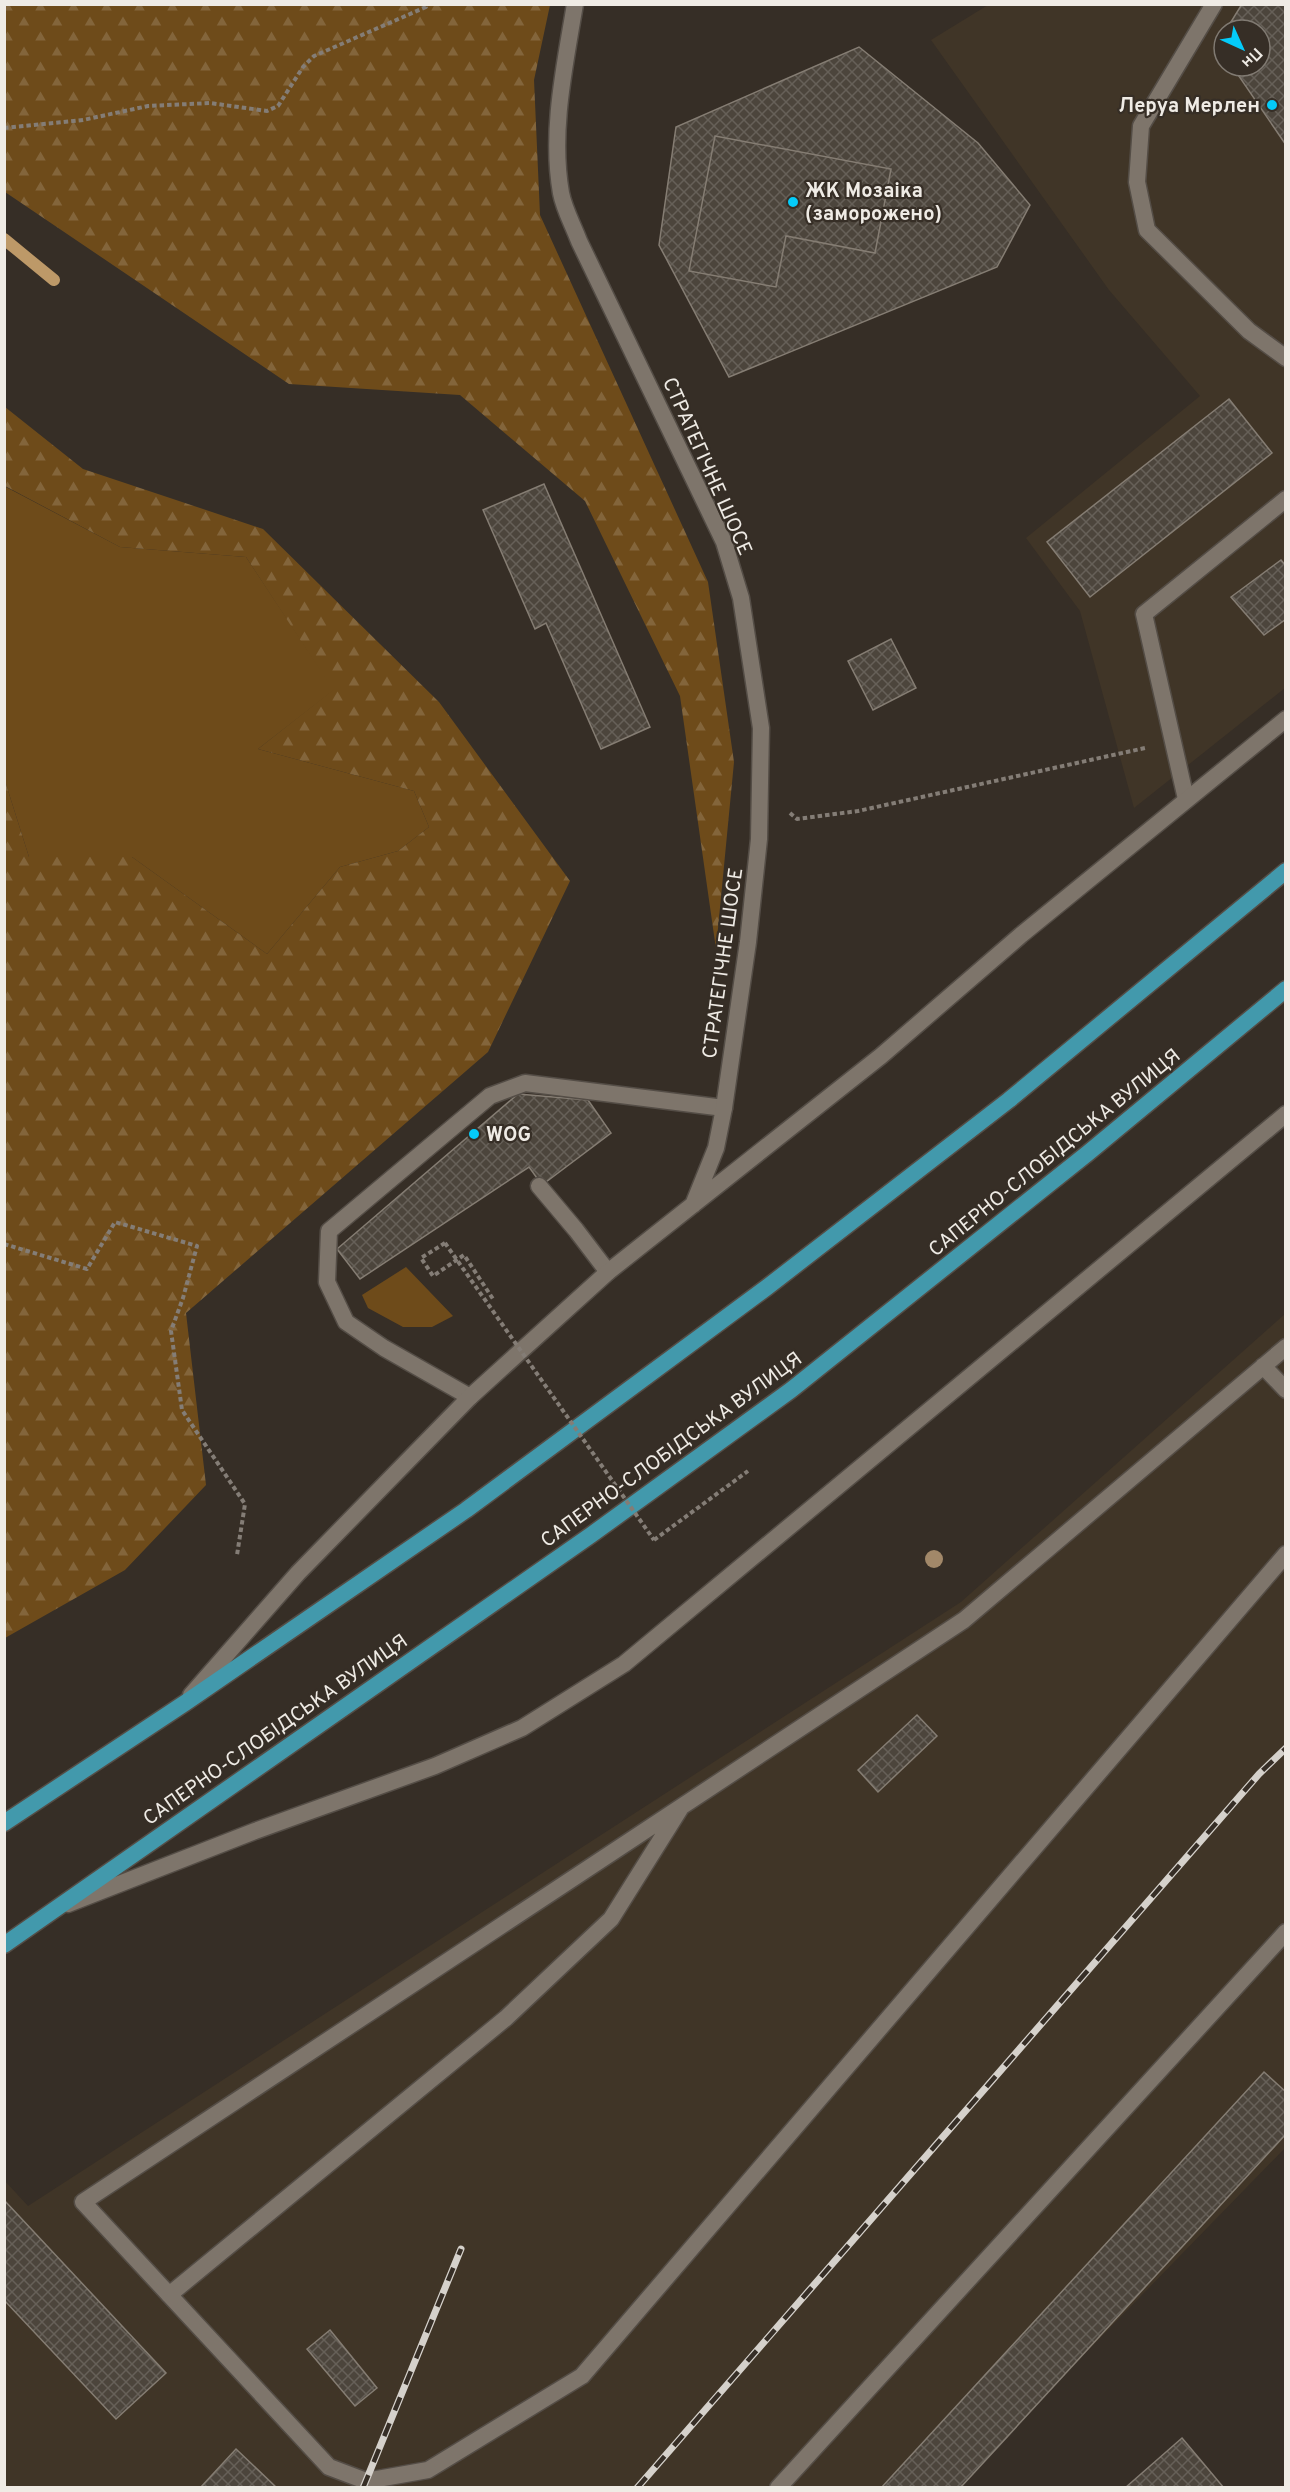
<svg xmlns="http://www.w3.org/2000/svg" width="1290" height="2492" font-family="Overpass,sans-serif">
<defs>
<pattern id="forest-firs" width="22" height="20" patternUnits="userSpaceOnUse" patternTransform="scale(1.5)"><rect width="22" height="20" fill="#6e4b1a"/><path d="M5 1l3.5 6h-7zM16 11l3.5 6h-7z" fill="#83653b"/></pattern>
<pattern id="building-cross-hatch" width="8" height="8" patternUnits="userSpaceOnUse" patternTransform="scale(1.5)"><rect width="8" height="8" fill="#4c453c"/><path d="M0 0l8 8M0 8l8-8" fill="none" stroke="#666058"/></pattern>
</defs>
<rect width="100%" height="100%" fill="#362e26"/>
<!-- built -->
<path fill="#403527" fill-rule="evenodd" d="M 988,5 L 1285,5 L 1285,688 L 1134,808 L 1080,611 L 1026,538 L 1200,396 L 1109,290 L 931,40 ZM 1224,30 L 1260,30 L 1260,66 L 1224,66 Z
M 1285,1314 L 1285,2148 L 955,2487 L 5,2487 L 4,2180 L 28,2206 L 961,1602 Z"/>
<!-- grass -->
<path fill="#6e4b1a" d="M 4,486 L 120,547 L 246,557 L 334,690 L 258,749 L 414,791 L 429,827 L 398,851 L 340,867 L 267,954 L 132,857 L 29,857 L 5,781 Z
M 406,1267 L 453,1316 L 432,1327 L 403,1327 L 368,1308 L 362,1295 Z"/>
<!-- forest -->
<path fill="url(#forest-firs)" d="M 4,5 L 550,5 L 534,80 L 540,215 L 708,582 L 734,762 L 716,949 L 680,696 L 585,501 L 460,395 L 289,384 L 5,192 Z
M 5,407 L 83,469 L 263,529 L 439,702 L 570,881 L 488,1052 L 186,1313 L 206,1485 L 125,1570 L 5,1638 L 5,781 L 29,857 L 132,857 L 267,954 L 340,867 L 398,851 L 429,827 L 414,791 L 258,749 L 333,690 L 246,557 L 120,547 L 5,486 Z"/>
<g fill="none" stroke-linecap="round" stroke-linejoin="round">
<!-- stream -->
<path stroke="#bd9968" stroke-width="12" d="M 4,239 L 54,280"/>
</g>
<!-- building -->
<path fill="url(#building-cross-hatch)" stroke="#857d73" stroke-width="1.5" d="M 1242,4 L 1286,4 L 1286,145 L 1232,66 L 1260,66 L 1260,30 L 1226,30 Z
M 859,47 L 978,143 L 1030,205 L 997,267 L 729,377 L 659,245 L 676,127 Z
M 715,136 L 891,169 L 875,253 L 786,236 L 776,287 L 689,271 Z
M 1229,399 L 1272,453 L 1090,597 L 1047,542 Z
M 544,484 L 650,727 L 601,749 L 546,623 L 535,629 L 483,510 Z
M 1281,560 L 1286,566 L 1286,619 L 1264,635 L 1231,597 Z
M 891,639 L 916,688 L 873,710 L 848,661 Z
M 518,1094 L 588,1100 L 611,1133 L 542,1185 L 529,1167 L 360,1279 L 337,1249 Z
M 917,1715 L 937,1736 L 878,1792 L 858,1770 Z
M 1264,2072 L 1286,2092 L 1286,2134 L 960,2488 L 881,2488 Z
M 4,2200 L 166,2373 L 116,2419 L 4,2300 Z
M 330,2330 L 377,2388 L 355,2406 L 307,2349 Z
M 1182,2438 L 1224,2488 L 1125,2488 Z
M 236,2449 L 277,2488 L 200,2488 Z"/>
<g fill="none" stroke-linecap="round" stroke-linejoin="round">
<defs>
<path id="service" d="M 1214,4 L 1141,126 L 1137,182 L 1147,230 L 1249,331 L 1286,358
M 1186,799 L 1144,614 L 1286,499
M 539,1186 L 576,1230 L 608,1272
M 1286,1347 L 964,1620 L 83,2202 L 329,2467 L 366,2481 L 428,2470 L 582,2376 L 1286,1554
M 1263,1366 L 1286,1390
M 470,1397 L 384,1348 L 346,1322 L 327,1282 L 329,1231 L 490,1096 L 525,1083 L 724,1108
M 169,2295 L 506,2018 L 611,1919 L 680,1809
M 778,2488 L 1286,1932"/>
<path id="minor" d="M 68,1904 L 255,1831 L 435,1766 L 522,1728 L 624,1664 L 1286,1114"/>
<path id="tertiary" d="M 575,4 C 565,65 550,131 561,193 C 564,209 573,225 579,241 L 724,542 L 741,598 L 761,728 L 759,839 L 748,942 L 724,1108 L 716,1148 L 693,1205
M 191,1695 L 298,1573 L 470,1397 L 608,1272 L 881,1056 L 1021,935 L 1286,719"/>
<path id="primary" d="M 4,1823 L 185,1703 L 466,1510 L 766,1288 L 1009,1100 L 1286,871
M 4,1945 L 591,1535 L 791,1390 L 1088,1153 L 1286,989"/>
</defs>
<!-- service casing -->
<use href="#service" stroke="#544d46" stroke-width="19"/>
<!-- minor casing -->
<use href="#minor" stroke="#544d46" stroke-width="19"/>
<!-- tertiary casing -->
<use href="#tertiary" stroke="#544d46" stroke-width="19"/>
<!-- primary casing -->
<use href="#primary" stroke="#544d46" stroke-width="19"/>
<!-- path -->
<path stroke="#847d76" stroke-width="4" stroke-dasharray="4.5 3" stroke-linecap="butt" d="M 4,128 L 83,120 L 148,106 L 210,103 L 267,111 L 278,106 L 303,67 L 314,56 L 426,7 L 426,4
M 790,813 L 797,819 L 858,811 L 1145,748
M 445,1243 L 421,1258 L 433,1276 L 464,1255 L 493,1299
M 4,1244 L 87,1269 L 115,1222 L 197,1246 L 183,1298 L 171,1331 L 182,1410 L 245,1504 L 237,1555
M 654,1540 L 748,1471"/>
<!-- service -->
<use href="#service" stroke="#7e756b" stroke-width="16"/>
<!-- minor -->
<use href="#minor" stroke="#7e756b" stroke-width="16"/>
<!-- tertiary -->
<use href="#tertiary" stroke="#7e756b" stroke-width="16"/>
<!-- primary -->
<use href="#primary" stroke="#4299ac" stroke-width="16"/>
<defs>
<path id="rail" d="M 363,2488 L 461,2249
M 637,2488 L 1259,1774 L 1286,1748"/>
</defs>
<!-- rail casing -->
<use href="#rail" stroke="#d5d1cb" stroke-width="7"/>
<!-- rail -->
<use href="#rail" stroke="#362e26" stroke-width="4.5" stroke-dasharray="14" stroke-linecap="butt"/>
<!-- path-bridge -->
<path stroke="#847d76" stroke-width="4" stroke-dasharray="4.5 3" stroke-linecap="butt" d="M 445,1243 L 654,1540"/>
</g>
<!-- trees -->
<circle fill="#a28869" cx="934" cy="1559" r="9"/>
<!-- markers -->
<g fill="#04cbf9" stroke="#362e26" stroke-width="2">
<circle cx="1272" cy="105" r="6"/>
<circle cx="793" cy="202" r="6"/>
<circle cx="474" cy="1134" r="6"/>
</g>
<g text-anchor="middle" stroke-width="4.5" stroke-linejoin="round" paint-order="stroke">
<!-- poi labels -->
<g font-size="20" font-weight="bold" fill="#efebe5" stroke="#362e26" text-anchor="start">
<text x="1260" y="112" text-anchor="end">Леруа Мерлен</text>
<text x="805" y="197">ЖК Мозаіка<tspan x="805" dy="23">(заморожено)</tspan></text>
<text x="486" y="1141">WOG</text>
</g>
<!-- street labels -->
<g font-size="20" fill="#efebe5" stroke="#362e26">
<text transform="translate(708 466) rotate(66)" y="7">СТРАТЕГІЧНЕ ШОСЕ</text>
<text transform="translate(722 963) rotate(-82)" y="7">СТРАТЕГІЧНЕ ШОСЕ</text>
<text transform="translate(1054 1152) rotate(-39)" y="7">САПЕРНО-СЛОБІДСЬКА ВУЛИЦЯ</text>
<text transform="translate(671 1449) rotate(-36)" y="7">САПЕРНО-СЛОБІДСЬКА ВУЛИЦЯ</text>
<text transform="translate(275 1729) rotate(-35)" y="7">САПЕРНО-СЛОБІДСЬКА ВУЛИЦЯ</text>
</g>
</g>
<!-- border -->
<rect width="1290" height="2492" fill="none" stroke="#efebe5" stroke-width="12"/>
<!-- north arrow -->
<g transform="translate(1242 48) rotate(135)"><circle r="28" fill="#362e26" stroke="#807a72" stroke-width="1.5"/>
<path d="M0-4.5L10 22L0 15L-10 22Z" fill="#04cbf9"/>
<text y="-9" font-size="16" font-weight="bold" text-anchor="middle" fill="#efebe5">Пн</text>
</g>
</svg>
